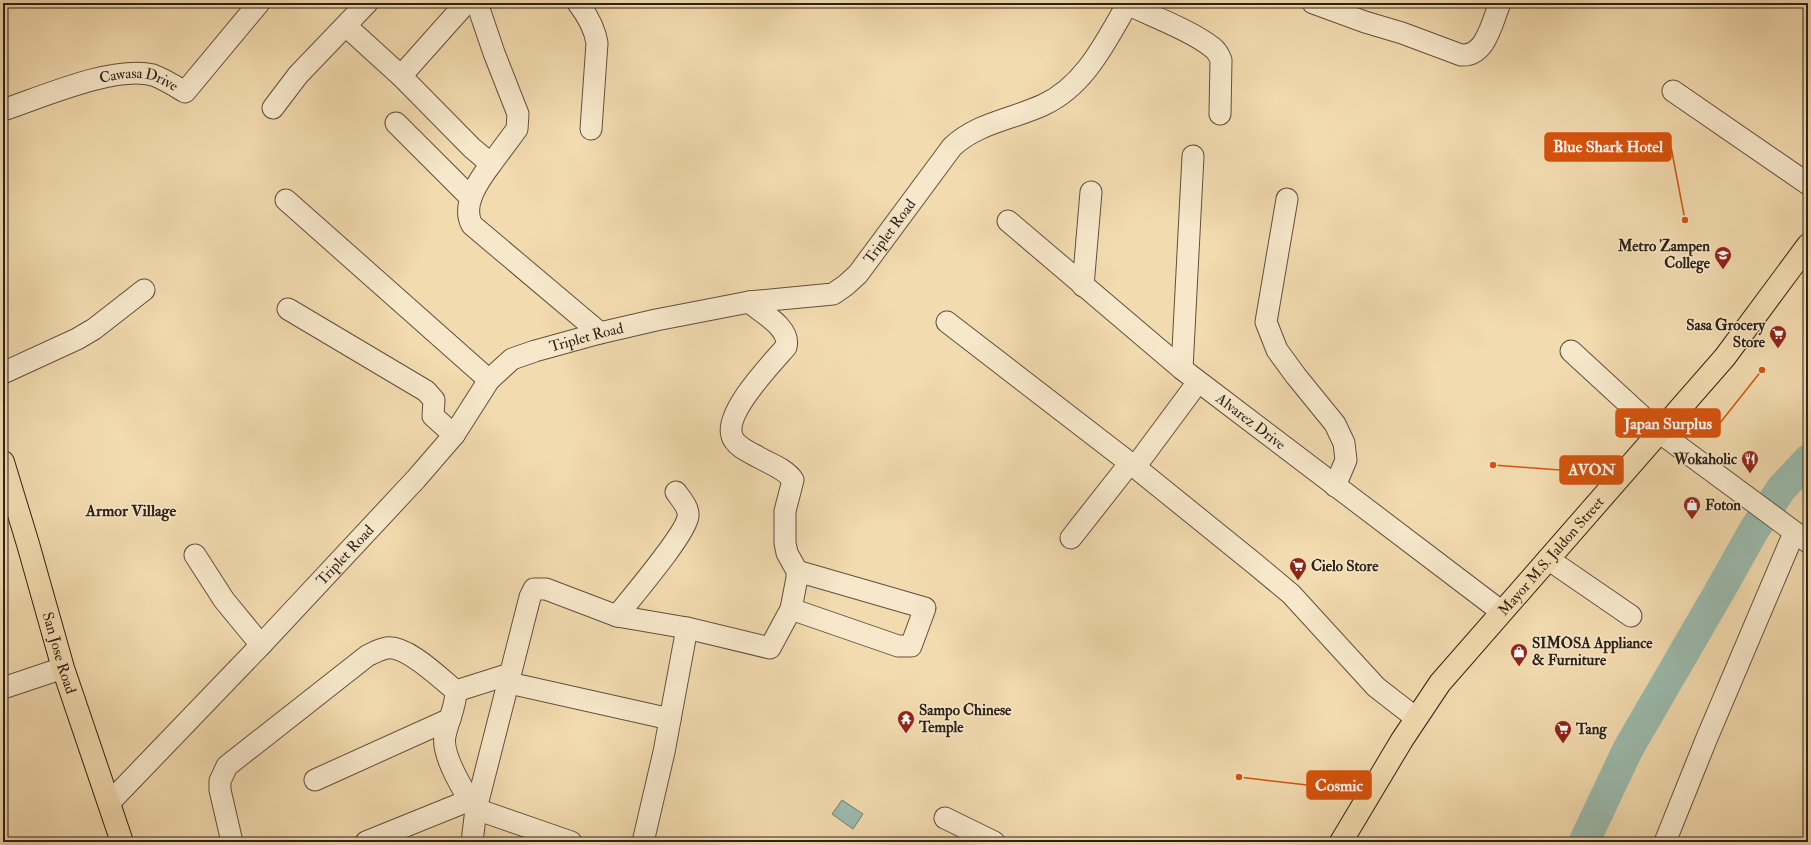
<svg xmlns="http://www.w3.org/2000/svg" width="1811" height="845" font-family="'IM FELL Double Pica',serif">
<rect width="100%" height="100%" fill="#f2dbaf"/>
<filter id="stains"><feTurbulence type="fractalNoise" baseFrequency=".005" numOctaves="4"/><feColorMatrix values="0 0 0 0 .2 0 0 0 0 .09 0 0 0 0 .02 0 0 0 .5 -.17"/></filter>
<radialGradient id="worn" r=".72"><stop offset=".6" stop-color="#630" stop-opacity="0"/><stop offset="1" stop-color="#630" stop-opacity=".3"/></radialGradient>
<!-- water -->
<path fill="#9bbbae" stroke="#707d71" d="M 842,800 L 863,814 L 853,829 L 832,814 Z"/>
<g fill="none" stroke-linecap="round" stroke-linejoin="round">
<!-- river -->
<path stroke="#9bbbae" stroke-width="31" d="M 1584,842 L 1628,749 L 1722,587 L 1754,530 L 1781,489 L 1808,460"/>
<defs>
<g id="minor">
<path d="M 477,3 L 494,53 L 518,114 L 517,129 L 491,164"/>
<path d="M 578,3 C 587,15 595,29 597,43 L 591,129"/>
<path d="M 1313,3 L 1365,22 L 1402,33 L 1461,55 C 1486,57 1492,22 1500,3"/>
<path d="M 1127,4 C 1152,16 1192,31 1213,48 C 1217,51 1219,55 1221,60 L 1220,114"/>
<path d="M 346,26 L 401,76 L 472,148 L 491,164 C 479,180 461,205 472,225 L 600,333"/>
<path d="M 401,76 L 466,3"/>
<path d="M 1673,91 L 1808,184"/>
<path d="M 273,108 L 298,75 L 367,3"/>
<path id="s1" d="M 3,110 C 42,97 114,65 153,75 C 164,79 175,86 185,92 L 259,3"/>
<path d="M 396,123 L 471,198"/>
<path d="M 1287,199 L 1266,322 L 1277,350 L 1296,376 L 1335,424 L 1344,443 L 1346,460 L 1335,486"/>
<path d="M 286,200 L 489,380"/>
<path id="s2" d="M 1008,221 L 1182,369 L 1502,612"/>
<path d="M 1083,286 L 1091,192"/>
<path d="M 288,309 L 426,391 L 434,400 L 433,416 L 454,435"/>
<path d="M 947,322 L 1135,467 L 1255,564 L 1291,594 L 1376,687 L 1416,718"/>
<path d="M 1571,351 L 1659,432 L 1808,542"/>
<path d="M 1182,369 L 1193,156"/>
<path d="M 3,373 L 77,339 L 94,329 L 144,290"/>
<path d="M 1135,467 L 1198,382"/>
<path d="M 1071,538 L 1130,463"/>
<path d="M 195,555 L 224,600 L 261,645"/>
<path d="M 1548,559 L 1631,616"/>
<path d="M 791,609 L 898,646 L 911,646 L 925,608 L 797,571"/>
<path d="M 617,616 C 630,599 687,533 688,516 C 689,508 681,499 676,492"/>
<path d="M 509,683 L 670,719"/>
<path d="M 3,688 L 63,668"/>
<path d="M 456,691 L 510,674"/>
<path d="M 315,780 L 450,719"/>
<path id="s3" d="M 110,802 L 261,645 L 416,479 L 454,435 L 489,380 L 512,359 L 535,351 L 600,333 L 656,320 L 749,302 L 833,294 L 846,285 L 858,274 L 952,147 C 977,123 1013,119 1043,105 C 1085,86 1106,41 1128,3"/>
<path d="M 945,818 L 994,842"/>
<path d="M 232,842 L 220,790 L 220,781 L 227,766 L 367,656 C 373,653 380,649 387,648 C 407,645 441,679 456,691 C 456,707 448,720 445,736 C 441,755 465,794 476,809 L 571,842"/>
<path d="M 366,842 L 470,800"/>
<path d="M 472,842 L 476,809 L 530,597 L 534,589 L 546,589 L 617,616 L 687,628 L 770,648 L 791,609 L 797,578 L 797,571 L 787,553 L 785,543 L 785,511 L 793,480 C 786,469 768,463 758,457 C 749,452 735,446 732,436 C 724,413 771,364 786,347 C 791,328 762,313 749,302"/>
<path d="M 643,842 L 664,752 L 687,628"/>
<path d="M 1665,842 L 1706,740 L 1794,533"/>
</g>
<g id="major">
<path id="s4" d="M 3,462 L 28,544 L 63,668 L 122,842"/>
<path id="s5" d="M 1341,842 L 1402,740 L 1440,683 L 1725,357 L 1808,245"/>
</g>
</defs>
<!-- minor casing -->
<use href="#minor" stroke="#60503c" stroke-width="23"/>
<!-- major casing -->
<use href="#major" stroke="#2f2116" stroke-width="24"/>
<!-- minor -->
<use href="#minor" stroke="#f7e8cb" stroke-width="21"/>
<!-- major -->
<use href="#major" stroke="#f2dbaf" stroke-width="22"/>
</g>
<!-- icons -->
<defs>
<symbol id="university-pin" viewBox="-11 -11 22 30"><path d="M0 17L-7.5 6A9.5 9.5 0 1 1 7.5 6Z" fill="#8f2418" stroke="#f7e8cb"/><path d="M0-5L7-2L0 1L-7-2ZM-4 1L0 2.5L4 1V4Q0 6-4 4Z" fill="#fff"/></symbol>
<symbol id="supermarket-pin" viewBox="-11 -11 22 30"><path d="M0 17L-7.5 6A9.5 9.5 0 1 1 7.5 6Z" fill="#8f2418" stroke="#f7e8cb"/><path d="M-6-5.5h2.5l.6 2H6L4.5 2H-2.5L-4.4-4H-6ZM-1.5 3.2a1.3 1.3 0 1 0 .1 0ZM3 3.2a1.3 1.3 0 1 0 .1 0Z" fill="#fff"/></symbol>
<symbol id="restaurant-pin" viewBox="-11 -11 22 30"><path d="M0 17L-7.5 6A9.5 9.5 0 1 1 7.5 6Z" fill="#8f2418" stroke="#f7e8cb"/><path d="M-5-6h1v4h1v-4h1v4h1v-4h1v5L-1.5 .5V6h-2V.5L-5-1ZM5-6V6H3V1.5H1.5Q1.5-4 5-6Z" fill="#fff"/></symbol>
<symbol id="shop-pin" viewBox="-11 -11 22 30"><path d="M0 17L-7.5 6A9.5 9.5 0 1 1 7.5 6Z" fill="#8f2418" stroke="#f7e8cb"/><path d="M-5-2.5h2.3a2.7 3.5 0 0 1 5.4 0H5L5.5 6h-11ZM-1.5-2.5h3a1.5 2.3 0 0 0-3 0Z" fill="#fff"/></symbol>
<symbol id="temple-pin" viewBox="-11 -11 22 30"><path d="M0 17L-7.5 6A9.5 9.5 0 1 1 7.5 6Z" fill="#8f2418" stroke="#f7e8cb"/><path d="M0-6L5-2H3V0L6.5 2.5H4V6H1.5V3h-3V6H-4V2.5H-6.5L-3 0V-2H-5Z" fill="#fff"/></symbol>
</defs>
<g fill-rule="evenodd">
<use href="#university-pin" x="1713" y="245" width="20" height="27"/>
<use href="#supermarket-pin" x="1768" y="324" width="20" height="27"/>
<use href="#restaurant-pin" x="1740" y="449" width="20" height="27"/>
<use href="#shop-pin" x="1682" y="495" width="20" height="27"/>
<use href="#supermarket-pin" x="1288" y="556" width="20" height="27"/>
<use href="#shop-pin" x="1509" y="642" width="20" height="27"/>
<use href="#temple-pin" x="896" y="709" width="20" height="27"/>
<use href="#supermarket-pin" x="1553" y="719" width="20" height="27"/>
</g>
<g text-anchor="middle" stroke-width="3" stroke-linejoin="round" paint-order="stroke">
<!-- street labels -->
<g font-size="15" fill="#2f2116" stroke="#f7e8cb">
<text dy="5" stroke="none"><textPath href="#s1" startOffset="142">Cawasa Drive</textPath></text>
<text dy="5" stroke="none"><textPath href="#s3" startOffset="1013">Triplet Road</textPath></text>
<text dy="5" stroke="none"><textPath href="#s3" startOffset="677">Triplet Road</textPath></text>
<text dy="5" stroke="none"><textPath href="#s2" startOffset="315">Alvarez Drive</textPath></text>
<text dy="5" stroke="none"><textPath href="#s3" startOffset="341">Triplet Road</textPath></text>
<text dy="5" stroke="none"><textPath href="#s5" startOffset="356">Mayor M.S. Jaldon Street</textPath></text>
<text dy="5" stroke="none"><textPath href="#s4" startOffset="199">San Jose Road</textPath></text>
</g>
<!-- poi labels -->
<g font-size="15" font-weight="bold" fill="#2f2116" stroke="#f7e8cb" text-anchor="start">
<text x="1710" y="251" text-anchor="end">Metro Zampen<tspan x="1710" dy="17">College</tspan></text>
<text x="1765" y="330" text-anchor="end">Sasa Grocery<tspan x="1765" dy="17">Store</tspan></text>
<text x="1737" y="464" text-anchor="end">Wokaholic</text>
<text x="1705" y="510">Foton</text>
<text x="1311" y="571">Cielo Store</text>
<text x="1532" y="648">SIMOSA Appliance<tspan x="1532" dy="17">&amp; Furniture</tspan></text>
<text x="919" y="715">Sampo Chinese<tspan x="919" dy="17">Temple</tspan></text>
<text x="1576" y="734">Tang</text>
</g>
<!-- neighbourhood labels -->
<g font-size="16" font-weight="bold" fill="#2f2116" stroke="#f7e8cb">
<text x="131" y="516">Armor Village</text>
</g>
</g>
<!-- callouts -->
<path fill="none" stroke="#d6530d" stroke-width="1.5" d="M1685 220L1671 147M1762 370L1720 423M1493 465L1560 470M1239 777L1307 785"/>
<g fill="#d6530d" stroke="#f7e8cb" stroke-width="1.5">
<circle cx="1685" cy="220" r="4"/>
<circle cx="1762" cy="370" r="4"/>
<circle cx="1493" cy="465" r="4"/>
<circle cx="1239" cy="777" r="4"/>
</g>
<g fill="#d6530d" stroke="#d6530d" stroke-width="1.5">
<rect x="1545" y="133" width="126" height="28" rx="4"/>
<rect x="1616" y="409" width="104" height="28" rx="4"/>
<rect x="1560" y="456" width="63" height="28" rx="4"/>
<rect x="1307" y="771" width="64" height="28" rx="4"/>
</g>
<g font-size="16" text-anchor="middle" font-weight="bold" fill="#fff">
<text x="1608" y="152">Blue Shark Hotel</text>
<text x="1668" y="429">Japan Surplus</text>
<text x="1592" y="475">AVON</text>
<text x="1339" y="791">Cosmic</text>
</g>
<!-- margin -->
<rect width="1811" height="845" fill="none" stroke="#f2dbaf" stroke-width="16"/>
<rect x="4" y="4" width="1803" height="837" fill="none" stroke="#2f2116" stroke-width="2"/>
<rect x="8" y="8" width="1795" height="829" fill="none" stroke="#2f2116"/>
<rect width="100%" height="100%" filter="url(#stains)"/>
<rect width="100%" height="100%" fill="url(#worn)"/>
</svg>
